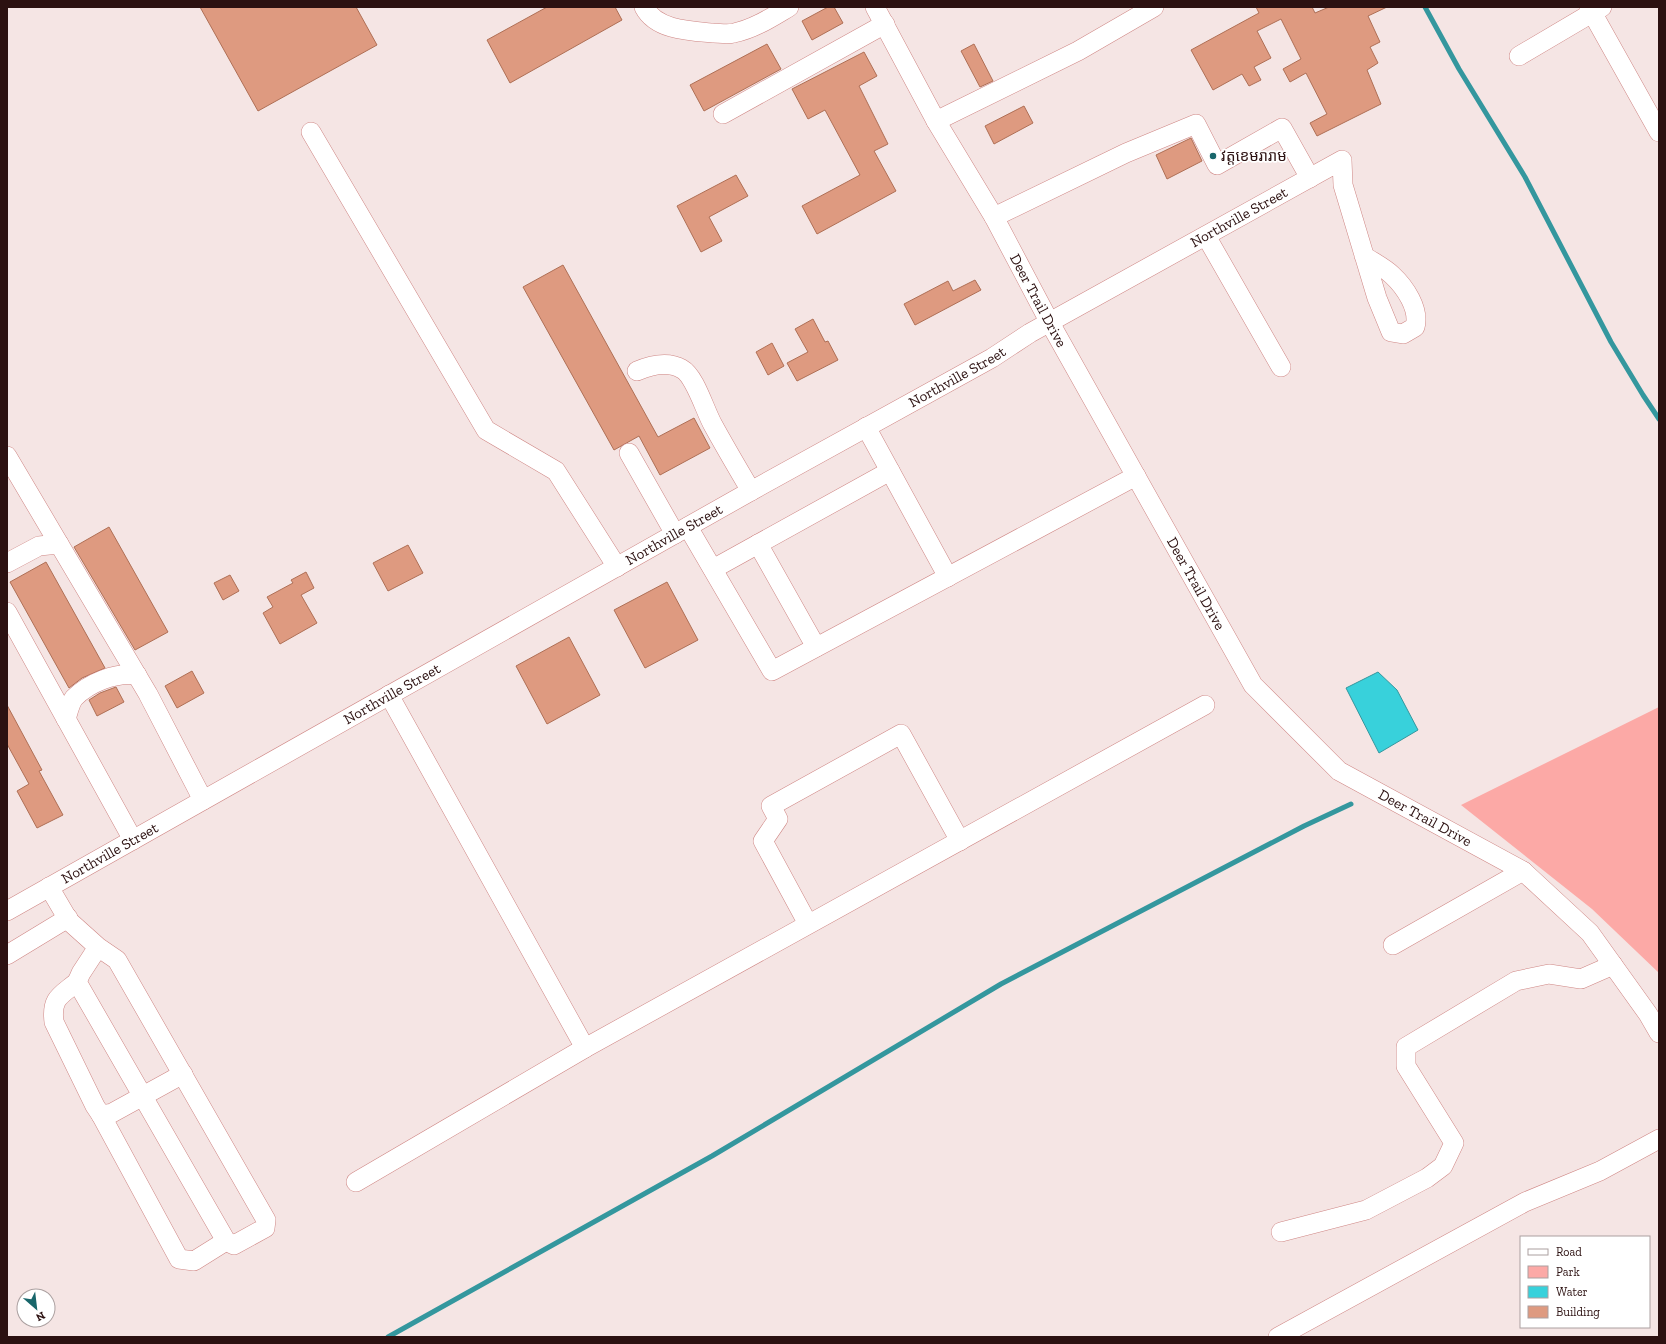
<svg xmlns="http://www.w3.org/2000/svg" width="1666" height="1344" font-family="'Zilla Slab','Noto Sans Khmer',serif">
<rect width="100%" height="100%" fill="#f5e5e4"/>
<!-- green -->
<path fill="#fca9a6" d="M 1659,707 L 1659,973 L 1592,909 L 1461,805 Z"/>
<!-- water -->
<path fill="#38d1db" stroke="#34979e" d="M 1378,672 L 1397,690 L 1418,730 L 1379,753 L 1346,688 Z"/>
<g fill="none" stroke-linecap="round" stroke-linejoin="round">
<!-- stream -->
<path stroke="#34979e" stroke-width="5" d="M 1425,7 L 1459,69 L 1525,177 L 1611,342 L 1643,395 L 1659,419
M 388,1337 L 712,1156 L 1001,984 L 1304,826 L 1351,804"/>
</g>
<!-- building -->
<path fill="#de9a80" stroke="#af6f55" d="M 200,7 L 356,7 L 377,45 L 258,111 Z
M 547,7 L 615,7 L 622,20 L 510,83 L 487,40 Z
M 828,7 L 834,7 L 843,23 L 812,40 L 802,21 Z
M 1256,7 L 1312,7 L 1315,13 L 1329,7 L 1387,7 L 1368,16 L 1380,42 L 1370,47 L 1378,63 L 1367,70 L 1381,104 L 1317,136 L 1310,123 L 1327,114 L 1306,73 L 1290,82 L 1283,69 L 1301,59 L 1281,19 L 1257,31 L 1271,58 L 1254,67 L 1261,80 L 1249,86 L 1242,74 L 1213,90 L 1191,50 L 1259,13 Z
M 767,44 L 781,69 L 704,111 L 690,85 Z
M 974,44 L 993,81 L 980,87 L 961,51 Z
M 864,52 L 877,76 L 859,86 L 888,144 L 874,151 L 896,191 L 817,234 L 802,206 L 860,175 L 825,110 L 808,119 L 792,89 Z
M 1024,106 L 1033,123 L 994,144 L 985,126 Z
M 1191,138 L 1202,161 L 1167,179 L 1156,155 Z
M 736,175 L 748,196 L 709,217 L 722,241 L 701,252 L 677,206 Z
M 563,265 L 658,437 L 694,418 L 710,448 L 660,475 L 639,436 L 614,450 L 523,287 Z
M 975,280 L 981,290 L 915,325 L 904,304 L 948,281 L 953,291 Z
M 813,319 L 825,342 L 828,341 L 838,360 L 797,381 L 787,363 L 808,352 L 795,329 Z
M 772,343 L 784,366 L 768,375 L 756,352 Z
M 109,527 L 168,632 L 135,650 L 74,547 Z
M 408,545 L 423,573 L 388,591 L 373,563 Z
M 46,562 L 105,668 L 82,678 L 69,688 L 10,582 Z
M 306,572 L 314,588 L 301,595 L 317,623 L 280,644 L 263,613 L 273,607 L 267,597 L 293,583 L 291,580 Z
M 230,575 L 239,591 L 223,600 L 214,583 Z
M 667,582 L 698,640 L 645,668 L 614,610 Z
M 569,637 L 600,695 L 547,724 L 516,666 Z
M 192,671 L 204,693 L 177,708 L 165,686 Z
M 116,687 L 124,702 L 97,716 L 89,700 L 100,693 Z
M 7,705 L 42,770 L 39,771 L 63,815 L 37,828 L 17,791 L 29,784 L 7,744 Z"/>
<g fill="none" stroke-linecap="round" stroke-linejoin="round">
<defs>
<g id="minor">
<path d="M 644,7 C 656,30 689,31 713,33 C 719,33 727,35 734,33 C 754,29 772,17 789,7"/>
<path id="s1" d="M 875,7 L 936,121 L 994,217 L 1050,323 L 1253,685 L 1339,771 L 1523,871 L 1590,933 L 1648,1014 L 1659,1033"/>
<path d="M 1589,7 L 1659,132"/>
<path d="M 1519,56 L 1602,7"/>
<path d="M 723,114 L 885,24"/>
<path d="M 936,121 L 1078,51 L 1154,7"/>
<path d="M 311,132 L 486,430 L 556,471 L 617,567"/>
<path d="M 994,217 L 1126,153 L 1196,124 L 1217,165 L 1282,128 L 1310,178"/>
<path d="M 1206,236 L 1281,367"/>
<path d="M 637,371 C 651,365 668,361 682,369 C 695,376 705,411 713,425 C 725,447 738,469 751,491"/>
<path d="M 866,427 L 948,577"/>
<path d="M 629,453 L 675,534"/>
<path d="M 7,456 L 59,544"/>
<path d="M 688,527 L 772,671 L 1136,476"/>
<path d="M 758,544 L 816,647"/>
<path d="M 7,563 L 39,546 L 59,544 L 148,694 L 203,800"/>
<path d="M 713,569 L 890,471"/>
<path d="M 7,612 L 133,840"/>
<path d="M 389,695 L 585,1048"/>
<path d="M 66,719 C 68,713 70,703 74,698 C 89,683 115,672 137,675"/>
<path d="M 49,887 L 69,921 L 98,947 L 117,960 L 266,1220 L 265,1228 L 234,1245 L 226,1241 L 77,982 L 81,973 L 98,947"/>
<path id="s2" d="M 7,911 L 751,491 L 992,358 L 1030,333 L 1342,160 L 1343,185 L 1377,298 L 1391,332 L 1403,334 L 1415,327 C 1420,309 1405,287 1392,275 C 1385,268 1373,262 1364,256"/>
<path d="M 808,924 L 763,841 L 778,819 L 771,806 L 901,734 L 960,841"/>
<path d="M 1393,945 L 1523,871"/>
<path d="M 7,955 L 68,918"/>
<path d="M 77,982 C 60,996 51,998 54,1022 L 95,1106 L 101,1115 L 112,1113 L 183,1074"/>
<path d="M 101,1115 L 179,1259 L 194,1261 L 226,1241"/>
<path d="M 356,1182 L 585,1048 L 1205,705"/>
<path d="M 1281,1232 L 1366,1210 L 1427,1178 L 1443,1166 L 1454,1143 L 1406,1066 L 1406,1047 L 1516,981 L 1549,974 L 1581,979 L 1613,965"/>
<path d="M 1278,1337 L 1525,1202 L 1600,1171 L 1659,1139"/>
</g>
</defs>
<!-- minor casing -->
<use href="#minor" stroke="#cf8684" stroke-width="20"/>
<!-- minor -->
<use href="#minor" stroke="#fff" stroke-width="19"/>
</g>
<!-- markers -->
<circle fill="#18666b" stroke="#fff" stroke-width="1.5" cx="1213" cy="156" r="4"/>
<g text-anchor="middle" stroke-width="3.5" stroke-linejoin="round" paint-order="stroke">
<!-- poi labels -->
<g font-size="15" fill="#2c1111" stroke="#fff" text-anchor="start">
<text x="1221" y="161">វត្តខេមរារាម</text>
</g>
<!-- street labels -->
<g font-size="15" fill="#2c1111" stroke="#fff">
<text dy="5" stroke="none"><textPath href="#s2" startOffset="1414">Northville Street</textPath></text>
<text dy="5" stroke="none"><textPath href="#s1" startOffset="336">Deer Trail Drive</textPath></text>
<text dy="5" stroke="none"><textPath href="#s2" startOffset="1090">Northville Street</textPath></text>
<text dy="5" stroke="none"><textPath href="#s2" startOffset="766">Northville Street</textPath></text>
<text dy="5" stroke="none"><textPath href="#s1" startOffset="660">Deer Trail Drive</textPath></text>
<text dy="5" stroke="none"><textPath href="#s2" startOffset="442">Northville Street</textPath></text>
<text dy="5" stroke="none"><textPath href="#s1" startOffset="996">Deer Trail Drive</textPath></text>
<text dy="5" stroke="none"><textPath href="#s2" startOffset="118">Northville Street</textPath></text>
</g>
</g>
<!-- border -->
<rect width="1666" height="1344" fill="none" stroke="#2c1111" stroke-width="16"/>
<!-- legend -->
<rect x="1520" y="1236" width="130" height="92" fill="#ffffff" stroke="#aba0a0"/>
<rect x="1528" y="1249" width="20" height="6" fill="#ffffff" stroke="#aba0a0"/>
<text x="1556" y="1256" font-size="12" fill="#2c1111">Road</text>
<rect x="1528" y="1266" width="20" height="12" fill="#fca9a6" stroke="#aba0a0"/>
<text x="1556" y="1276" font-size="12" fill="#2c1111">Park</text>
<rect x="1528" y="1286" width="20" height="12" fill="#38d1db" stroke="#aba0a0"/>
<text x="1556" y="1296" font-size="12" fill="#2c1111">Water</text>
<rect x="1528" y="1306" width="20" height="12" fill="#de9a80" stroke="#aba0a0"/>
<text x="1556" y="1316" font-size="12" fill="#2c1111">Building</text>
<!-- north arrow -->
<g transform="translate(36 1308) rotate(152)"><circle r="19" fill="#ffffff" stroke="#aba0a0"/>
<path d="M0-3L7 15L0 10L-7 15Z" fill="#18666b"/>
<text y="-6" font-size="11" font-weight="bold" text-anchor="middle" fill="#2c1111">N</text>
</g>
</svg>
